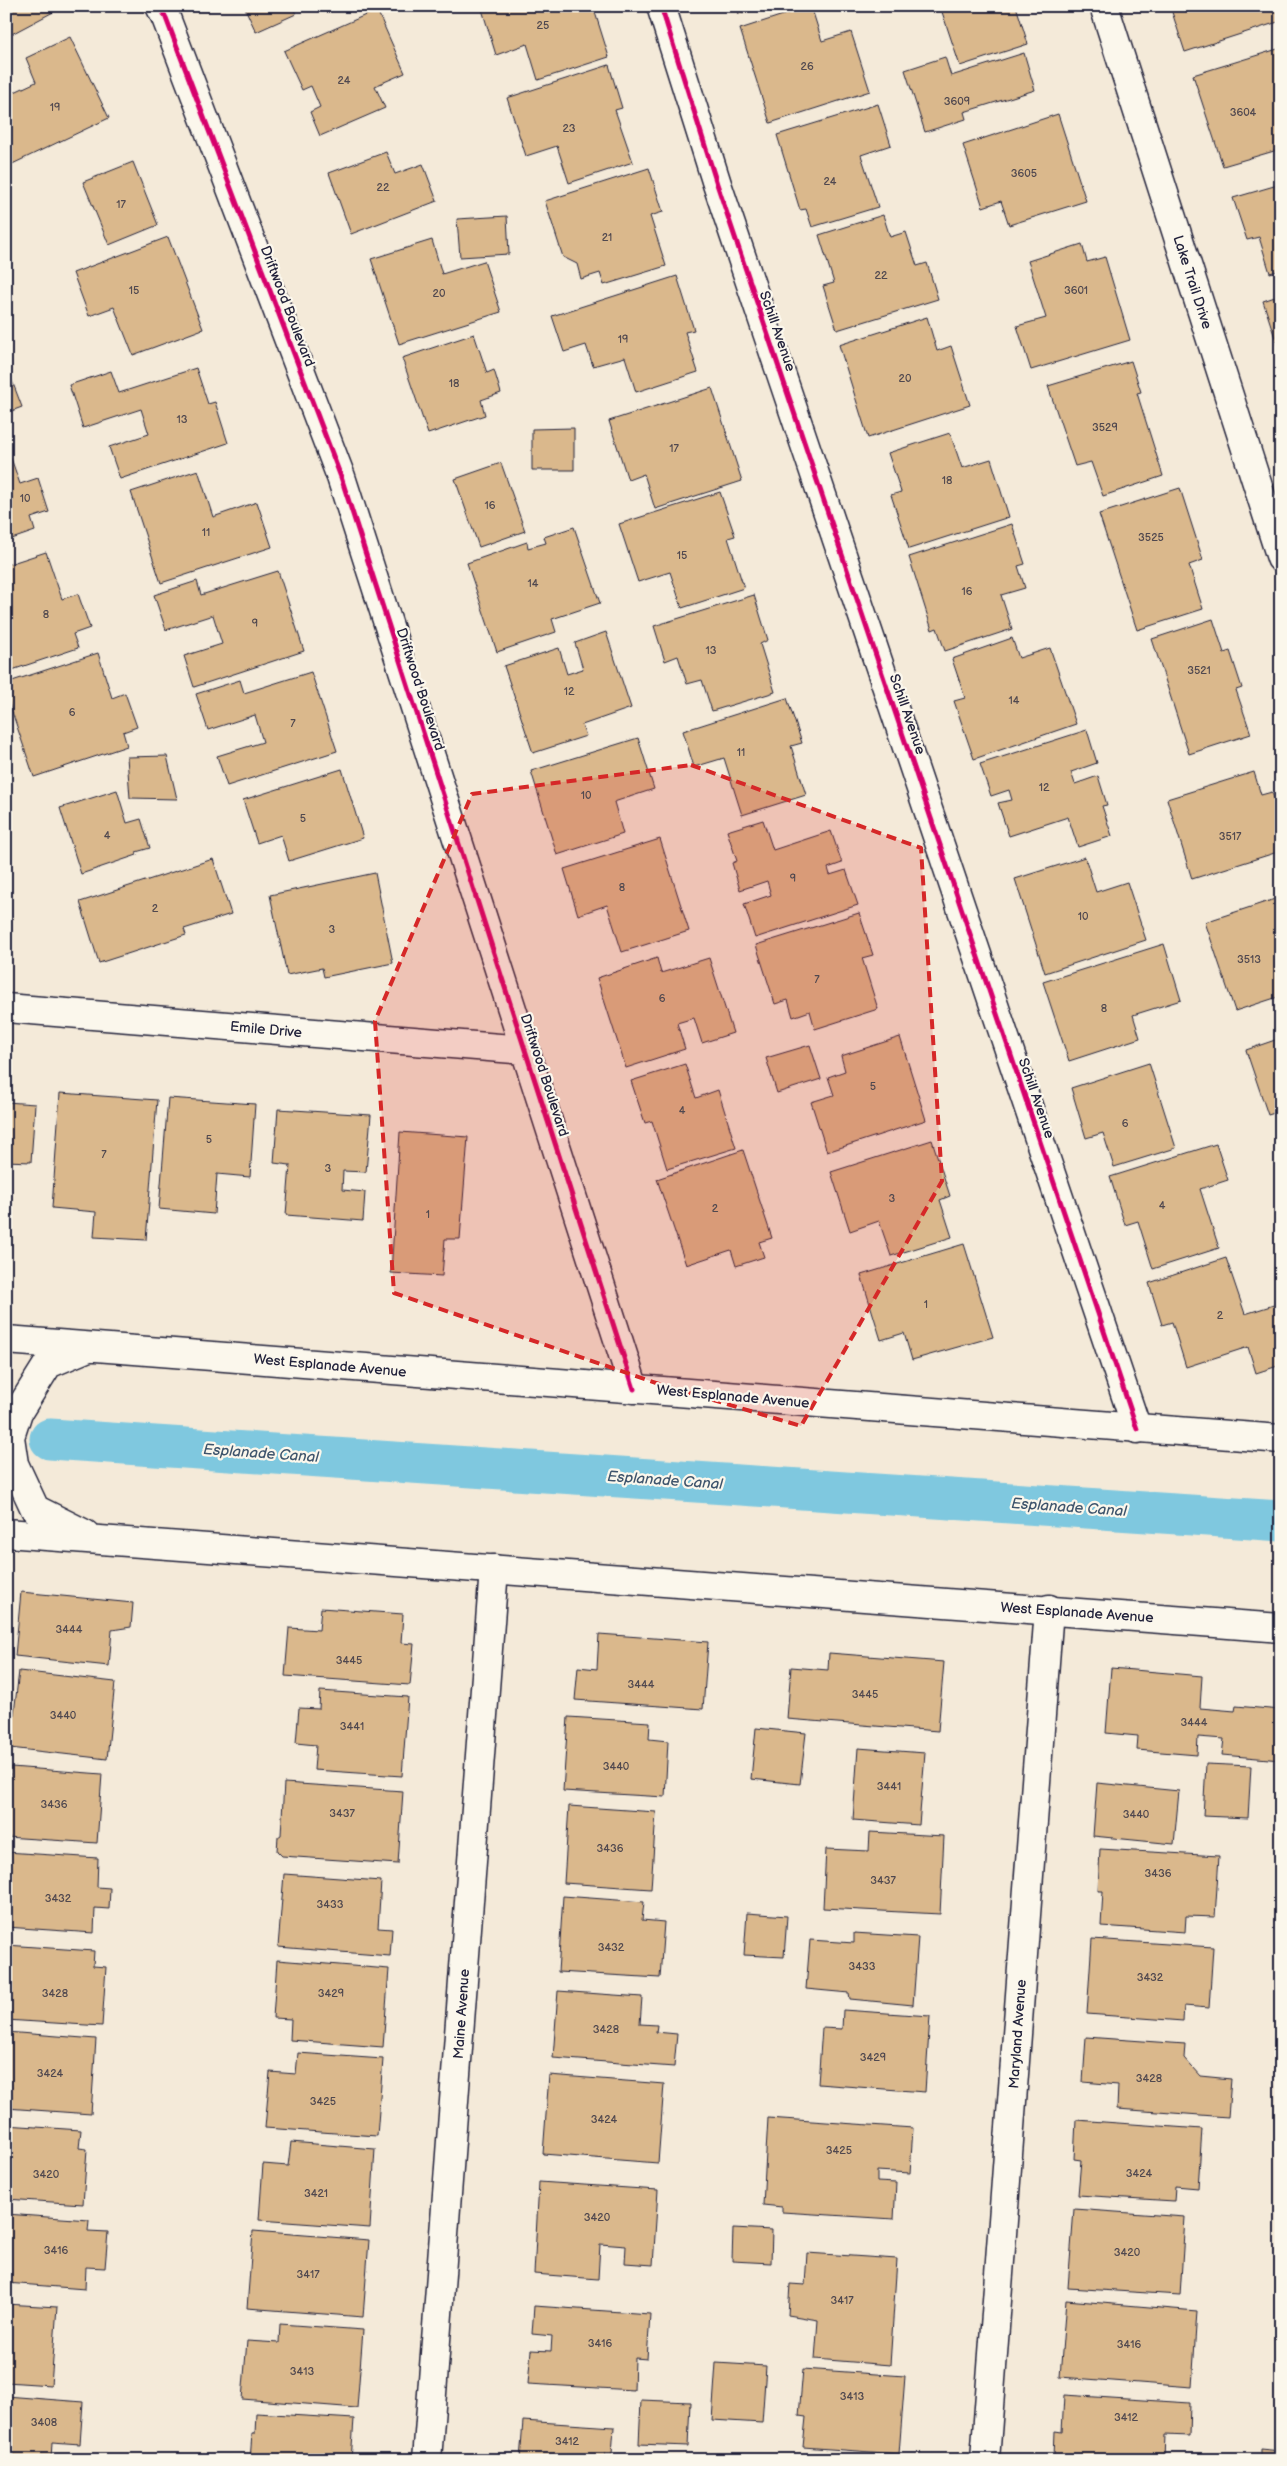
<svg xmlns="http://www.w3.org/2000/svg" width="1287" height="2466" font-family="'Balsamiq Sans',sans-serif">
<rect width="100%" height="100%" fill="#f4ead9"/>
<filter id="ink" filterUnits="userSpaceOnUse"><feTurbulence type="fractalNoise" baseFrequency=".02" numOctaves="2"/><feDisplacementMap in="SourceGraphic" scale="10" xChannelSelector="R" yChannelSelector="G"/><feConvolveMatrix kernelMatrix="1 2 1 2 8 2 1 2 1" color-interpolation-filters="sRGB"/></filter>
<g filter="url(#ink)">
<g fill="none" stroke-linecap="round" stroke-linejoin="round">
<!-- canal -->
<path stroke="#7fc8df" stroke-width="41" d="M 50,1439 L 1281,1521"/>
</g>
<!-- building -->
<path fill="#dab88c" stroke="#22223b" d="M 6,6 L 55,6 L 57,10 L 6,37 Z
M 244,6 L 292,6 L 296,14 L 256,32 Z
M 481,6 L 593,6 L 609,57 L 538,80 L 527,44 L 496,55 Z
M 736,6 L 763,6 L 739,14 Z
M 811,6 L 822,41 L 851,32 L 870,91 L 770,123 L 740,29 Z
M 940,6 L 1016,6 L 1028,44 L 960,66 Z
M 1170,6 L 1280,6 L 1281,21 L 1185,52 Z
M 377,10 L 405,73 L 375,86 L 385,108 L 320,136 L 310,112 L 320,107 L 311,86 L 302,90 L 284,51 Z
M 70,37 L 109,118 L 6,167 L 6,96 L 36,82 L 26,58 Z
M 1281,48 L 1281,149 L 1223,166 L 1193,75 Z
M 1024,53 L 1035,90 L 964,112 L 966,119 L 925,132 L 905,70 L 945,57 L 951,76 Z
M 609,65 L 622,108 L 615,110 L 633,162 L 569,183 L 557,146 L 526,156 L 507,98 Z
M 878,104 L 891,145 L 861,155 L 878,207 L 812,227 L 806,209 L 800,210 L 777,135 Z
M 1058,114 L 1086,201 L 1009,225 L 1001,201 L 983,207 L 963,145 Z
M 386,152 L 395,174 L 423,164 L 437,201 L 351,234 L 329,173 Z
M 133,162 L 158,225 L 109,245 L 83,182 Z
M 649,168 L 663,212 L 650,216 L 666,266 L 604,285 L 600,273 L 581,279 L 577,264 L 563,257 L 545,201 Z
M 1281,184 L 1281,270 L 1270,273 L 1259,237 L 1247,240 L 1233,198 Z
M 883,215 L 890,237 L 906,232 L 917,266 L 927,263 L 938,299 L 837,330 L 823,286 L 834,283 L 819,235 Z
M 507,216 L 509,254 L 460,257 L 457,219 Z
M 168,237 L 203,329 L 133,355 L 114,307 L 89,316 L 73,273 Z
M 432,240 L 442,274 L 484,261 L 501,312 L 399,344 L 371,259 Z
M 1082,244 L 1087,262 L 1105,257 L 1130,340 L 1031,370 L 1017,326 L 1046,318 L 1028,261 Z
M 677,276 L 694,330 L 685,332 L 698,372 L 636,392 L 625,357 L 593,366 L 586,345 L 564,352 L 552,316 Z
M 1281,295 L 1281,347 L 1278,347 L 1263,301 Z
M 927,317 L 937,351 L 951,346 L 970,405 L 868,438 L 839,345 Z
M 474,334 L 487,373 L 494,370 L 501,393 L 481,400 L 485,415 L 428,434 L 402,358 Z
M 1131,361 L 1141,392 L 1137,393 L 1163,476 L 1103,496 L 1091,462 L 1075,466 L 1048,386 Z
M 6,365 L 22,407 L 6,413 Z
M 196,368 L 208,404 L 215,402 L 228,443 L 120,479 L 109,447 L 149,434 L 141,409 L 83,428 L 69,385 L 111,371 L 119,393 Z
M 712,388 L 742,481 L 655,509 L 644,474 L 628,480 L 609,421 Z
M 574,428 L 574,470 L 532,470 L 532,429 Z
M 950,433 L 962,468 L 991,459 L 1009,517 L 909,549 L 891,495 L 901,492 L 888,453 Z
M 6,444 L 20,484 L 38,478 L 49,512 L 31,518 L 35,531 L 6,541 Z
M 501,463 L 525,531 L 479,547 L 455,479 Z
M 198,470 L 213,517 L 257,502 L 272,547 L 161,583 L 131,492 Z
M 1180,488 L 1203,560 L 1189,565 L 1203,609 L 1137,630 L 1099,514 Z
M 720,492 L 735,536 L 728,538 L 744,588 L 682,608 L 670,572 L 638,582 L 619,524 Z
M 1012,524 L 1025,564 L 1018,566 L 1025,588 L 1001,595 L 1012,629 L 945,651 L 937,628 L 932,630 L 909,557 Z
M 574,527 L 600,603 L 552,619 L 556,632 L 497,652 L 467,563 L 527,542 L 528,548 L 546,543 L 544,537 Z
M 46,552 L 62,599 L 78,594 L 90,628 L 73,634 L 78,648 L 6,672 L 6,565 Z
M 278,571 L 304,651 L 194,687 L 184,656 L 222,644 L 213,615 L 166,630 L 154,595 L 197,581 L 201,595 Z
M 754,595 L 768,640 L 760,644 L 775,692 L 712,711 L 702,680 L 687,684 L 678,656 L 665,661 L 654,626 Z
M 1213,619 L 1224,653 L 1230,651 L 1242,688 L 1236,690 L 1251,734 L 1189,754 L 1152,639 Z
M 606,632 L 631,708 L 582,725 L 586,736 L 533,753 L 504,666 L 559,648 L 567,674 L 583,669 L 575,643 Z
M 1012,638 L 1019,658 L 1050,648 L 1076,724 L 974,759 L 954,701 L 965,698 L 952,659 Z
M 98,653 L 112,698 L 125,693 L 137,727 L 123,732 L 127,746 L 34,777 L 6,694 L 6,683 Z
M 311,672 L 337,751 L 227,786 L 217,756 L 263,742 L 255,715 L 208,730 L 196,694 L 240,680 L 244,693 Z
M 787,698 L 802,743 L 791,746 L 806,795 L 742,815 L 724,758 L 694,767 L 683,731 Z
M 1087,730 L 1097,763 L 1071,772 L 1075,784 L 1098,776 L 1107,805 L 1102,806 L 1112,836 L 1078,847 L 1068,817 L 1009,836 L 998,803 L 1012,800 L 1009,790 L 991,796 L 980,764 Z
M 638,738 L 654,789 L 614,802 L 623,834 L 557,855 L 531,771 Z
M 167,756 L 177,799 L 130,798 L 127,757 Z
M 342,769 L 363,838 L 289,861 L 281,835 L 257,843 L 243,800 Z
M 1254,772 L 1261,795 L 1272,792 L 1281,820 L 1281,851 L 1192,879 L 1167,799 Z
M 117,790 L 127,823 L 141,819 L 150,848 L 136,852 L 137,855 L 81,874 L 60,808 Z
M 763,820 L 773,850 L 831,831 L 842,863 L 828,868 L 830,875 L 846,870 L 858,905 L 755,938 L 744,904 L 771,895 L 767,881 L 740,890 L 732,863 L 737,861 L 727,831 Z
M 660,839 L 689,931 L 622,952 L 607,905 L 578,915 L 564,869 Z
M 1085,857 L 1096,892 L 1127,882 L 1146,940 L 1045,973 L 1015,879 Z
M 213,859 L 231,914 L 184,929 L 186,935 L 99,963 L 80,902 Z
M 375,873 L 393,963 L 324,977 L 322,968 L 287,975 L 270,895 Z
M 1281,897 L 1281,996 L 1235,1011 L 1205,922 Z
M 859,913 L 873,955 L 862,958 L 878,1009 L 815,1029 L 810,1011 L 793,1017 L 788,1000 L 775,1004 L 756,945 Z
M 1164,944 L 1181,1000 L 1133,1015 L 1140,1038 L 1069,1061 L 1043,982 Z
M 657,958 L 661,973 L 709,958 L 733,1033 L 702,1043 L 694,1018 L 677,1023 L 685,1049 L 626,1068 L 597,978 Z
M 900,1037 L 926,1120 L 827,1152 L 811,1102 L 834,1095 L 828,1077 L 845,1071 L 841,1056 Z
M 1281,1038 L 1281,1111 L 1268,1115 L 1246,1050 Z
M 810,1045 L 821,1079 L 777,1093 L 766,1058 Z
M 1149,1063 L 1176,1148 L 1114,1167 L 1103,1133 L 1086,1138 L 1071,1088 Z
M 685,1064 L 696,1098 L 718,1090 L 736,1148 L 667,1169 L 652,1121 L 645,1123 L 631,1081 Z
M 60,1093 L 157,1100 L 146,1240 L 94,1237 L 96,1212 L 52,1208 Z
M 168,1098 L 255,1104 L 250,1177 L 217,1174 L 214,1214 L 159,1209 Z
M 6,1102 L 35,1104 L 31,1162 L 6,1161 Z
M 278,1109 L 371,1115 L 366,1172 L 343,1171 L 342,1190 L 365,1192 L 363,1221 L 286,1215 L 290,1165 L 274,1163 Z
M 400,1132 L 468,1137 L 460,1239 L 445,1239 L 442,1276 L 391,1273 Z
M 932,1140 L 950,1196 L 940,1200 L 952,1237 L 891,1256 L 879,1221 L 850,1231 L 831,1172 Z
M 1216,1144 L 1228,1180 L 1200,1189 L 1219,1248 L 1153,1269 L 1138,1221 L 1125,1225 L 1110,1177 Z
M 743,1150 L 772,1238 L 759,1242 L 764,1257 L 736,1266 L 731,1250 L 686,1265 L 657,1179 Z
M 964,1244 L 993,1337 L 912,1360 L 904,1333 L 881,1340 L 861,1275 Z
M 1226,1258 L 1245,1314 L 1277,1304 L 1281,1315 L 1281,1365 L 1256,1373 L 1248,1347 L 1186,1367 L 1172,1322 L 1162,1325 L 1149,1283 Z
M 21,1592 L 133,1603 L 131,1627 L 112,1630 L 109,1666 L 15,1656 Z
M 321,1608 L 403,1614 L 401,1643 L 414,1644 L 410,1685 L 285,1676 L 289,1628 L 319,1630 Z
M 599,1634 L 708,1642 L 703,1709 L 575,1700 L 578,1667 L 597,1669 Z
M 829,1653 L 944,1662 L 938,1731 L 787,1719 L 791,1667 L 828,1670 Z
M 1111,1668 L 1202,1676 L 1200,1708 L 1235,1711 L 1236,1706 L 1281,1710 L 1281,1760 L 1222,1755 L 1224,1739 L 1198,1737 L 1197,1755 L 1137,1750 L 1138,1736 L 1106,1733 Z
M 19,1671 L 115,1682 L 107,1759 L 10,1748 Z
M 320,1691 L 408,1697 L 402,1776 L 314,1770 L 316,1745 L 296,1743 L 299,1708 L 319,1709 Z
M 568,1717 L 650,1722 L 649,1739 L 668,1741 L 665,1797 L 563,1791 Z
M 756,1728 L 806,1733 L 800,1784 L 751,1779 Z
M 858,1748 L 925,1753 L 919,1825 L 853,1820 Z
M 1206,1764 L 1251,1766 L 1248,1818 L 1203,1816 Z
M 11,1767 L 102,1774 L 97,1843 L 6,1837 Z
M 284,1783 L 403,1791 L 398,1864 L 282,1856 L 277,1851 L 278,1837 L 281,1835 Z
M 1097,1783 L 1179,1791 L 1174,1844 L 1093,1836 Z
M 569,1806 L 656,1812 L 651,1889 L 564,1883 Z
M 870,1832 L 944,1836 L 940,1914 L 823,1908 L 826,1849 L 869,1851 Z
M 1100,1849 L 1219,1856 L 1215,1917 L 1186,1916 L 1185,1932 L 1101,1926 L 1103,1891 L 1098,1891 Z
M 6,1852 L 98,1858 L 97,1887 L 110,1888 L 109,1909 L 95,1908 L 94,1933 L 6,1927 Z
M 284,1874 L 381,1881 L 378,1928 L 392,1929 L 390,1956 L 278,1947 Z
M 563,1896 L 644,1902 L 642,1920 L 664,1922 L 660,1978 L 558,1972 Z
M 747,1913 L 787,1916 L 784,1957 L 744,1955 Z
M 854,1933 L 918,1937 L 913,2005 L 850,1999 L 849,1993 L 806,1989 L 810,1940 L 854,1943 Z
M 1092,1939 L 1213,1947 L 1209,2008 L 1184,2006 L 1183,2021 L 1087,2014 Z
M 6,1945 L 94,1951 L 93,1966 L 106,1967 L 102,2026 L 6,2020 Z
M 277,1960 L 389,1969 L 383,2047 L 290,2040 L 291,2019 L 273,2018 Z
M 558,1991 L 642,1997 L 640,2024 L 657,2025 L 656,2032 L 677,2034 L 674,2067 L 553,2058 Z
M 843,2010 L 930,2016 L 925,2092 L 818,2084 L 822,2028 L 842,2029 Z
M 6,2032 L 96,2039 L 91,2114 L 6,2108 Z
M 1086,2037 L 1185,2044 L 1184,2058 L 1200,2076 L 1231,2079 L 1228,2117 L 1117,2109 L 1118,2085 L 1083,2082 Z
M 298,2053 L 383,2059 L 377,2136 L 265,2128 L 270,2072 L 296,2074 Z
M 549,2075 L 664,2084 L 658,2163 L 543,2154 Z
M 768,2118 L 913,2128 L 910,2173 L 877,2171 L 877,2182 L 896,2183 L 894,2219 L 782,2212 L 782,2207 L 763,2205 Z
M 1076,2120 L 1202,2129 L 1198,2188 L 1175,2186 L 1174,2201 L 1078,2195 L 1081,2160 L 1074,2159 Z
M 6,2125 L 81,2130 L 79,2148 L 87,2149 L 83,2204 L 6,2199 Z
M 291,2142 L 375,2149 L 370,2228 L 259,2220 L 263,2164 L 288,2166 Z
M 539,2182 L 658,2190 L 653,2265 L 625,2263 L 626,2246 L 600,2244 L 598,2279 L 534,2274 Z
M 1074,2209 L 1185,2217 L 1180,2295 L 1068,2288 Z
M 6,2214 L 89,2220 L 88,2231 L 108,2232 L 105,2268 L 86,2267 L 85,2289 L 6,2283 Z
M 733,2228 L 772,2230 L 771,2263 L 732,2261 Z
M 253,2231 L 369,2240 L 363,2317 L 247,2308 Z
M 807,2253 L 897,2259 L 890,2365 L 815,2359 L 818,2320 L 788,2315 L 790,2284 L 805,2285 Z
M 1066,2300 L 1197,2311 L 1192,2387 L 1060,2377 Z
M 6,2304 L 57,2307 L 51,2385 L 6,2382 Z
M 534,2306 L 650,2314 L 647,2359 L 635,2358 L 634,2390 L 528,2384 L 531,2350 L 551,2351 L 552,2336 L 532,2334 Z
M 280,2324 L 363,2330 L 357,2408 L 242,2399 L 247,2341 L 279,2343 Z
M 716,2363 L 766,2366 L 762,2423 L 712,2420 Z
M 803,2369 L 905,2376 L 899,2454 L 803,2447 L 806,2417 L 799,2416 Z
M 1064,2395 L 1190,2403 L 1189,2436 L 1165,2435 L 1164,2460 L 1100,2460 L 1054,2457 L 1055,2431 L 1062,2432 Z
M 6,2396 L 83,2402 L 80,2444 L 52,2442 L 51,2460 L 6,2460 Z
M 641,2400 L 690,2402 L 688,2446 L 639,2444 Z
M 256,2413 L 354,2419 L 351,2460 L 250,2460 L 252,2434 L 255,2434 Z
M 523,2421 L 614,2427 L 612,2454 L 605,2454 L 605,2460 L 520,2460 Z
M 1260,2449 L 1281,2451 L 1281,2460 L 1260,2460 Z"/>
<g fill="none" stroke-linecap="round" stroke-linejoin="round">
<defs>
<path id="minor" d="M 160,6 L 166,18 L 341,477 L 634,1389
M 661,6 L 717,184 L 1137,1429
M 1104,6 L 1281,558
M 6,1008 L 525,1050
M 427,2460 L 494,1569
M 985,2460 L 1049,1609"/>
<path id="major" d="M 6,1340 L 1281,1439
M 6,1533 L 1281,1628
M 85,1534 L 35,1509 L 14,1464 L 10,1437 L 18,1412 L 48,1364 L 86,1348"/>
</defs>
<!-- minor casing -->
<use href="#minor" stroke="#22223b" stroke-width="31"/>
<!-- major casing -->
<use href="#major" stroke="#22223b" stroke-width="31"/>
<!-- minor -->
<use href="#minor" stroke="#fbf7ec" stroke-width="28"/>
<!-- major -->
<use href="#major" stroke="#fbf7ec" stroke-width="28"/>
<defs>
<path id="cycleway" d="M 160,6 L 166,18 L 341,477 L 634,1389
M 661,6 L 717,184 L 1137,1429"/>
</defs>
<!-- cycleway casing -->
<use href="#cycleway" stroke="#fbf7ec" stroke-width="8"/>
<!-- cycleway -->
<use href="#cycleway" stroke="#d6006c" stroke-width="5"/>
</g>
</g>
<!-- marked area -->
<path fill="#d62828" fill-opacity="0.2" stroke="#d62828" stroke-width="4" stroke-dasharray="10 6" stroke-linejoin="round" d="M 691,765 L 921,848 L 942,1181 L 801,1426 L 659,1384 L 394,1293 L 375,1021 L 472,794 Z"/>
<g text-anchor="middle" stroke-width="4.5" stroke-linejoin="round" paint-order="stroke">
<!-- number labels -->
<g font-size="11" fill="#50484f">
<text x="543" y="29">25</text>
<text x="807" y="70">26</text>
<text x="344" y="84">24</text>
<text x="957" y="105">3609</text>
<text x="55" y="111">19</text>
<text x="1243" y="116">3604</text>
<text x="569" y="132">23</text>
<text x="1024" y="177">3605</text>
<text x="830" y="185">24</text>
<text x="383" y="191">22</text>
<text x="121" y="208">17</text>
<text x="607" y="241">21</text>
<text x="881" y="279">22</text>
<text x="134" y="294">15</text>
<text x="1076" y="294">3601</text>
<text x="439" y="297">20</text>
<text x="623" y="343">19</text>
<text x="905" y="382">20</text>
<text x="454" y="387">18</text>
<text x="182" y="423">13</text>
<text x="1105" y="431">3529</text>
<text x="674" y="452">17</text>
<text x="947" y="484">18</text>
<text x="25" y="502">10</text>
<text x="490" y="509">16</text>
<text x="206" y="536">11</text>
<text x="1151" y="541">3525</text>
<text x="682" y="559">15</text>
<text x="533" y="587">14</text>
<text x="967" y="595">16</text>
<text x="46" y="618">8</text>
<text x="255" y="627">9</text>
<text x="711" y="654">13</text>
<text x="1199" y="674">3521</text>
<text x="569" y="695">12</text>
<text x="1014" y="704">14</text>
<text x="72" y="716">6</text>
<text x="293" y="727">7</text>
<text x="741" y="756">11</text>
<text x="1044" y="791">12</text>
<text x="586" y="799">10</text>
<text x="303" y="822">5</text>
<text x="107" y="839">4</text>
<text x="1230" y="840">3517</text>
<text x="793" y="882">9</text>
<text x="622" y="891">8</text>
<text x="155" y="912">2</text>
<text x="1083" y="920">10</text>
<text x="332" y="933">3</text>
<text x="1249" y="963">3513</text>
<text x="817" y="983">7</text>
<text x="662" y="1002">6</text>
<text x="1104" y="1012">8</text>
<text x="873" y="1090">5</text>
<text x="682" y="1114">4</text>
<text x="1125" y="1127">6</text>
<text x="209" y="1143">5</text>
<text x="104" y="1158">7</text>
<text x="328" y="1172">3</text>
<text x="892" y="1202">3</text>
<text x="1162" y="1209">4</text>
<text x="715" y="1212">2</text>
<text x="428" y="1218">1</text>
<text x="926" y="1308">1</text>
<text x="1220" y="1319">2</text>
<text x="69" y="1633">3444</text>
<text x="349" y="1664">3445</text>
<text x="641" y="1688">3444</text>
<text x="865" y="1698">3445</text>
<text x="63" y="1719">3440</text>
<text x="1194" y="1726">3444</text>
<text x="352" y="1730">3441</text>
<text x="616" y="1770">3440</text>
<text x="889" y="1790">3441</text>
<text x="54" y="1808">3436</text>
<text x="342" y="1817">3437</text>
<text x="1136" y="1818">3440</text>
<text x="610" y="1852">3436</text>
<text x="1158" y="1877">3436</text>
<text x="883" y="1884">3437</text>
<text x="58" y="1902">3432</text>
<text x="330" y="1908">3433</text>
<text x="611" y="1951">3432</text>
<text x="862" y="1970">3433</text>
<text x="1150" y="1981">3432</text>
<text x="55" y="1997">3428</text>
<text x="331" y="1997">3429</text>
<text x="606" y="2033">3428</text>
<text x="873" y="2061">3429</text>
<text x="50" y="2077">3424</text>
<text x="1149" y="2082">3428</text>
<text x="323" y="2105">3425</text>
<text x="604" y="2123">3424</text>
<text x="839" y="2154">3425</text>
<text x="1139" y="2177">3424</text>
<text x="46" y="2178">3420</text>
<text x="316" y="2197">3421</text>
<text x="597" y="2221">3420</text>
<text x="56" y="2254">3416</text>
<text x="1127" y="2256">3420</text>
<text x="308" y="2278">3417</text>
<text x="842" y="2304">3417</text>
<text x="600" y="2347">3416</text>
<text x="1129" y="2348">3416</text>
<text x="302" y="2375">3413</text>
<text x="852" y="2400">3413</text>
<text x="1126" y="2421">3412</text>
<text x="44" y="2426">3408</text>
<text x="567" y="2445">3412</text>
</g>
<!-- street labels -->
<g font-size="14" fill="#22223b" stroke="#fbf7ec">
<text transform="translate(1193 282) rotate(72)" y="5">Lake Trail Drive</text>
<text transform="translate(288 306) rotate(69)" y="5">Driftwood Boulevard</text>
<text transform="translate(778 331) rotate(71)" y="5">Schill Avenue</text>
<text transform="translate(421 689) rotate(72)" y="5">Driftwood Boulevard</text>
<text transform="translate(908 714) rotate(71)" y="5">Schill Avenue</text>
<text transform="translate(266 1029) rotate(5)" y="5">Emile Drive</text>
<text transform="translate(545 1075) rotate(72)" y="5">Driftwood Boulevard</text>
<text transform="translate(1037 1098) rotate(71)" y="5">Schill Avenue</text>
<text transform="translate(330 1365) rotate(5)" y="5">West Esplanade Avenue</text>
<text transform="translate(733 1396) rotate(5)" y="5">West Esplanade Avenue</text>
<text transform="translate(1077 1612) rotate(4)" y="5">West Esplanade Avenue</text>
<text transform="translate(461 2014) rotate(-86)" y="5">Maine Avenue</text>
<text transform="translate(1017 2034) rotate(-86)" y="5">Maryland Avenue</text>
</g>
<!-- water labels -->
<g font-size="15" font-style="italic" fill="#3e546c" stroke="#fbf7ec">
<text transform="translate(261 1453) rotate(4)" y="5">Esplanade Canal</text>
<text transform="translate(665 1480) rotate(4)" y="5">Esplanade Canal</text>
<text transform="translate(1069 1507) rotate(4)" y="5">Esplanade Canal</text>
</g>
</g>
<!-- margin -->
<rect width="1287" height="2466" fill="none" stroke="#fbf7ec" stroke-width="25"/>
<rect x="12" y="12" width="1262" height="2441" fill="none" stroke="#22223b" stroke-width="2" filter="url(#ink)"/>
</svg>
